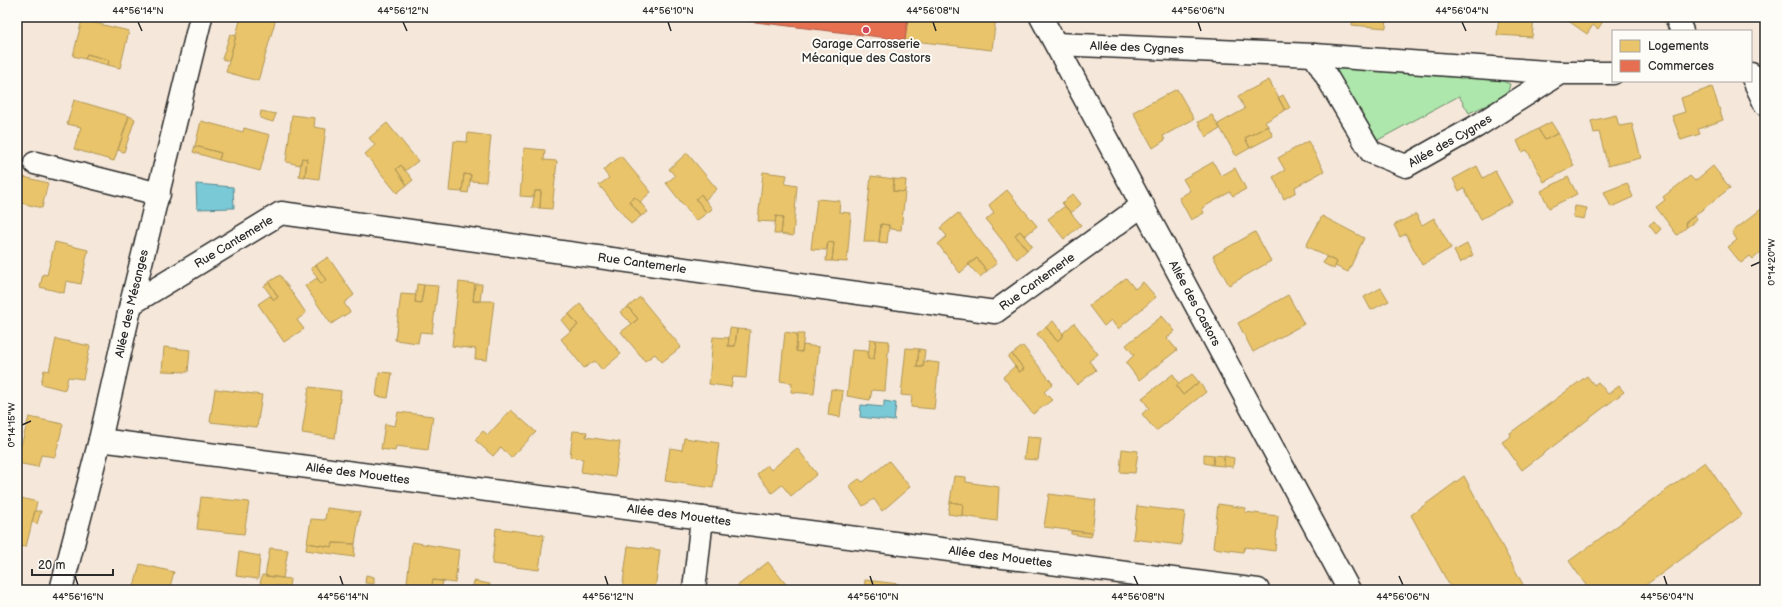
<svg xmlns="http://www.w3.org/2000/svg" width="1782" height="607" font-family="'Balsamiq Sans',sans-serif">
<rect width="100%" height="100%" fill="#f5e7d9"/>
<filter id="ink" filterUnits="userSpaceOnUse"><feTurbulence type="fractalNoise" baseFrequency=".025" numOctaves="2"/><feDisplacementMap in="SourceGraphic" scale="8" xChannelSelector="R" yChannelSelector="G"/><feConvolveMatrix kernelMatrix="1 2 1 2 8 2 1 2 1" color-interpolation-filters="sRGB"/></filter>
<g filter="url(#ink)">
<!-- green -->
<path fill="#aee7ab" stroke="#6c896b" d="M 1333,67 L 1497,79 L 1510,84 L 1507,96 L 1469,113 L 1459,96 L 1378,140 Z"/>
<!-- water -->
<path fill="#7ac9d7" stroke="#5a8a92" d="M 196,184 L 233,187 L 234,208 L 197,209 Z
M 884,401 L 896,403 L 894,421 L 860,417 L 861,405 L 884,407 Z"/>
<!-- homes -->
<path fill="#e9c46a" stroke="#b09657" d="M 241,17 L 276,18 L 258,81 L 226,72 Z
M 908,17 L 996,17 L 992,50 L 905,40 Z
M 1353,17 L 1387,17 L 1386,28 L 1352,25 Z
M 1499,17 L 1534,17 L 1532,37 L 1497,35 Z
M 1569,17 L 1610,17 L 1608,20 L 1605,18 L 1598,29 L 1593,25 L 1587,34 L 1567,20 Z
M 82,20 L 129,31 L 120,68 L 108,65 L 109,60 L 87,54 L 85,59 L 73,56 Z
M 230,34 L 236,36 L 229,61 L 222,59 Z
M 87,54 L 109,60 L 108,65 L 85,59 Z
M 1269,80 L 1285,110 L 1265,122 L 1268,126 L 1245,138 L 1250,148 L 1236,156 L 1218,124 L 1245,109 L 1238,96 Z
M 1712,87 L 1723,120 L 1698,129 L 1700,134 L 1681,140 L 1672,116 L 1685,112 L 1681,98 Z
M 1177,89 L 1194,119 L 1163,136 L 1165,140 L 1153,148 L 1133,112 Z
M 1283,95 L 1290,108 L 1285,110 L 1278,98 Z
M 74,100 L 129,116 L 114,161 L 74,149 L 81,127 L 67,124 Z
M 261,111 L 276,114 L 273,122 L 260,118 Z
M 292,115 L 315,118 L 314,127 L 326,129 L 319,179 L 305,177 L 307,159 L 302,158 L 300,165 L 286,162 Z
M 1212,115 L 1220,129 L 1206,137 L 1198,122 Z
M 1616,115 L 1619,126 L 1632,124 L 1641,158 L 1608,166 L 1599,132 L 1594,133 L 1591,121 Z
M 129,116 L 135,119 L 124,152 L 118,150 Z
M 201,121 L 243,132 L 244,128 L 270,135 L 260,171 L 219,160 L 221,153 L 195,146 Z
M 1551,122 L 1558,133 L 1545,140 L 1538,129 Z
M 387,123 L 418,161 L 405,171 L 401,165 L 396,169 L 407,185 L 397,193 L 365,154 L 375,145 L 369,138 Z
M 1268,126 L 1273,136 L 1250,148 L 1245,138 Z
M 1538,129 L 1545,140 L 1558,133 L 1574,166 L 1544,182 L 1527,150 L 1522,152 L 1517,141 Z
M 468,133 L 491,136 L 486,182 L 470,181 L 471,175 L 464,174 L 462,192 L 449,191 L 454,141 L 467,142 Z
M 1308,141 L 1324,171 L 1295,187 L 1296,192 L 1284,199 L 1273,177 L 1285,170 L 1278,158 Z
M 195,146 L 221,153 L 219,160 L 193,152 Z
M 524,148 L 545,150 L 544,160 L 557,161 L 552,209 L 540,208 L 541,191 L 535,191 L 534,197 L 520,196 Z
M 687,153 L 717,189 L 705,200 L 701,194 L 696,199 L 707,213 L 696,221 L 666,183 L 675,176 L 669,169 Z
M 621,156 L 651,192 L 640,202 L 635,197 L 629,201 L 641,216 L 631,224 L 599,185 L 609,178 L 603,170 Z
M 302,158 L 307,159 L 305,177 L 299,176 Z
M 1213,162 L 1221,176 L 1235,168 L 1246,189 L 1233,196 L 1230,192 L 1202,208 L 1204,213 L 1191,220 L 1179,198 L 1190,191 L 1183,179 Z
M 401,165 L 413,180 L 407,185 L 396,169 Z
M 1477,166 L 1483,178 L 1495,171 L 1512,202 L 1481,219 L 1464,188 L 1459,191 L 1453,179 Z
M 1713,166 L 1730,188 L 1685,223 L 1687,227 L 1677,235 L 1656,207 L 1665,200 L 1663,197 L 1690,176 L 1695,181 Z
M 763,172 L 787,175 L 785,184 L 797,186 L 793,236 L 781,234 L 783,217 L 776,216 L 775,222 L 758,221 Z
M 464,174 L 471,175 L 468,193 L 462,192 Z
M 871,176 L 894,179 L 893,191 L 905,192 L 901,230 L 890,229 L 889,225 L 881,224 L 879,242 L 864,242 Z
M 24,177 L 48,183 L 42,208 L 17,202 Z
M 1568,177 L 1577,194 L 1549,208 L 1541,191 Z
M 894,179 L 906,180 L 905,192 L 893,191 Z
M 1627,183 L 1633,197 L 1611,207 L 1604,192 Z
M 1007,190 L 1037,226 L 1025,236 L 1020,231 L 1015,235 L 1027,250 L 1017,259 L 986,220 L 994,213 L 989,205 Z
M 535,191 L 541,191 L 540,208 L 532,208 Z
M 701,194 L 712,209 L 707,213 L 696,199 Z
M 1073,194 L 1081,204 L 1071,213 L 1062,203 Z
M 635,197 L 640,202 L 648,212 L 641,216 L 629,201 Z
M 817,199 L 840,201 L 839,212 L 851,213 L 847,262 L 832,261 L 834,243 L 828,242 L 826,250 L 811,249 Z
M 1065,206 L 1081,225 L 1064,239 L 1048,219 Z
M 1575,206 L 1587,208 L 1584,219 L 1573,217 Z
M 1765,206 L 1765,249 L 1753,259 L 1750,256 L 1741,263 L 1728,247 L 1737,240 L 1732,232 Z
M 958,213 L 997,263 L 987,271 L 977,258 L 960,273 L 938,244 L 947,236 L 940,228 Z
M 1416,214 L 1422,225 L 1434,218 L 1451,248 L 1422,265 L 1406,234 L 1400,237 L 1394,225 Z
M 776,216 L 783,217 L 781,234 L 774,234 Z
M 1322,216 L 1364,238 L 1348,272 L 1335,266 L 1337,262 L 1306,246 Z
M 1695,216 L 1697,220 L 1687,227 L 1685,223 Z
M 1654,221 L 1661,229 L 1656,234 L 1649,225 Z
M 881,224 L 889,225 L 887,243 L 879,242 Z
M 1020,231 L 1032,246 L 1027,250 L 1015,235 Z
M 1255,232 L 1271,261 L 1229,285 L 1213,256 Z
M 55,242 L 88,250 L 81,284 L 66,281 L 64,293 L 40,287 L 43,274 L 47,275 Z
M 828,242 L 834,243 L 832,261 L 826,261 Z
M 1467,244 L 1473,255 L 1460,263 L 1454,251 Z
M 328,257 L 354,295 L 344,303 L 350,312 L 331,324 L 305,286 L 317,278 L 321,284 L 326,280 L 316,265 Z
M 1326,257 L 1337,262 L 1334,269 L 1323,263 Z
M 977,258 L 987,271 L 980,277 L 968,264 Z
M 316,265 L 326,280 L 321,284 L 311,268 Z
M 280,275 L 306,313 L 297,320 L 304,329 L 284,342 L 258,304 L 270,296 L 274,300 L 278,297 L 269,282 Z
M 1126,278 L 1135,289 L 1143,282 L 1156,297 L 1118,329 L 1111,320 L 1104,326 L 1089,306 Z
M 269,282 L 278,297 L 274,300 L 264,286 Z
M 459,282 L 475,284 L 473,301 L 494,301 L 487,360 L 475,359 L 476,349 L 452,346 Z
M 417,284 L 424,285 L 421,303 L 415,302 Z
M 475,284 L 482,284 L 480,302 L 473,301 Z
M 424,285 L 438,286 L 432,333 L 420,332 L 418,343 L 395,340 L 401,294 L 416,295 L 415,302 L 421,303 Z
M 1381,288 L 1389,301 L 1371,310 L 1364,297 Z
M 1288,295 L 1304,324 L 1253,352 L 1238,323 Z
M 640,297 L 681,347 L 662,362 L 655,354 L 645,361 L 621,332 L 638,319 L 628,307 Z
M 580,304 L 621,354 L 602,370 L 595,361 L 584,368 L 561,339 L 578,325 L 569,314 Z
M 628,307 L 638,319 L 632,324 L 620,312 Z
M 569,314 L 578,325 L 570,331 L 561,320 Z
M 1162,316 L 1175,331 L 1167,338 L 1177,350 L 1139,380 L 1126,363 L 1134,355 L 1126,345 Z
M 1053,321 L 1064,335 L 1057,341 L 1046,327 Z
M 1074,323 L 1098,354 L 1089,361 L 1096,370 L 1077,385 L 1037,334 L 1046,327 L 1057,341 L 1064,335 L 1062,334 Z
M 730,328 L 737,329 L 735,346 L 728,346 Z
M 737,329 L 750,330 L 746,378 L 733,377 L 731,387 L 709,384 L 713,337 L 729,338 L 728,346 L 735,346 Z
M 785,332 L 797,334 L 796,351 L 802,352 L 803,345 L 819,347 L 814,394 L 791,392 L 792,383 L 780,381 Z
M 797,334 L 804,334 L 802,352 L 796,351 Z
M 56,339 L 90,346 L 83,379 L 68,377 L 65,390 L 41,384 L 44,370 L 49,371 Z
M 870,339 L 876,340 L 874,359 L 868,359 Z
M 876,340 L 889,341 L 885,391 L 872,390 L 870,400 L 847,396 L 852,350 L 868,351 L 868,359 L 874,359 Z
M 1023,346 L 1053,384 L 1044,392 L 1052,400 L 1033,414 L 1003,377 L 1015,366 L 1019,372 L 1024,369 L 1012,354 Z
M 164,347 L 190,350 L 188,372 L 162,371 Z
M 906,348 L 919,349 L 917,367 L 923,367 L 924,361 L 939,363 L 934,409 L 911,407 L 912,396 L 901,395 Z
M 919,349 L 925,350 L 923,367 L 917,367 Z
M 1012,354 L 1024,369 L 1019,372 L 1008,357 Z
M 379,372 L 392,373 L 388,398 L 376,396 Z
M 1173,374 L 1179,384 L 1176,386 L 1183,395 L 1199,382 L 1206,392 L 1156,431 L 1142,414 L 1149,408 L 1142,398 Z
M 1192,374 L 1199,382 L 1183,395 L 1176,386 Z
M 1587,376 L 1594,385 L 1598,382 L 1608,394 L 1619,386 L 1624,392 L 1522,470 L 1502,442 L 1511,436 L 1510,433 Z
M 309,387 L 341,391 L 335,438 L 302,433 Z
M 215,389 L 262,395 L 257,427 L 210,422 Z
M 831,389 L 843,391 L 840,417 L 828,415 Z
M 511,410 L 536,432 L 511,458 L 501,447 L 493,456 L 475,440 L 483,431 L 488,435 Z
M 398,412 L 433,416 L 428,450 L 396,446 L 395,451 L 381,449 L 385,424 L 395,426 Z
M 29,417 L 63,424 L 55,457 L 41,455 L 38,467 L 17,463 L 17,449 L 20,449 Z
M 573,431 L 587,432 L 586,437 L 620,442 L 615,477 L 581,472 L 583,459 L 570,457 Z
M 1027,437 L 1041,438 L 1038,460 L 1024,459 Z
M 684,438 L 719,443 L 713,488 L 665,481 L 670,448 L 682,450 Z
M 797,448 L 817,474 L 791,496 L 782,485 L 772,493 L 757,474 L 767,465 L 771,470 Z
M 1122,449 L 1138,451 L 1135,473 L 1120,472 Z
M 1204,454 L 1214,455 L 1213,465 L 1204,463 Z
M 1214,455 L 1224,456 L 1224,466 L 1213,465 Z
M 1224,456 L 1234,458 L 1233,467 L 1224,466 Z
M 889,461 L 910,487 L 882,511 L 874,499 L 863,506 L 849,486 L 859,479 L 863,482 Z
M 1705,462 L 1742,515 L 1639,590 L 1586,590 L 1588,588 L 1569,561 Z
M 954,476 L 966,477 L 966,482 L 999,487 L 997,521 L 962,516 L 963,504 L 950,502 Z
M 1464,476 L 1526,590 L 1452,590 L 1411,515 Z
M 1049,494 L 1096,500 L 1092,533 L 1044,527 Z
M 17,497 L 37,502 L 26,547 L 17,546 Z
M 201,497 L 249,502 L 244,534 L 197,529 Z
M 950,502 L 963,504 L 962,516 L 948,514 Z
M 1218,504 L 1246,508 L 1245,512 L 1278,516 L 1275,551 L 1245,547 L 1243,552 L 1213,548 Z
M 1137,506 L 1185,512 L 1181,545 L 1133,539 Z
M 327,508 L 360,512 L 355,544 L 333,543 L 332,547 L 307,543 L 311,519 L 325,520 Z
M 35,511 L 41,511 L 37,524 L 32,522 Z
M 496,528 L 544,535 L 539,570 L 492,564 Z
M 1071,531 L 1092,533 L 1091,537 L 1071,534 Z
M 412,542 L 459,550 L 455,583 L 433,580 L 431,589 L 418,587 L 419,584 L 407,582 Z
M 307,543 L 332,547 L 333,543 L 355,544 L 354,557 L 306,550 Z
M 628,546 L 660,550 L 655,590 L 622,590 Z
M 270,548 L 288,550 L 283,578 L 265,576 Z
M 239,552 L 260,556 L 258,579 L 236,576 Z
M 768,562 L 789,588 L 787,590 L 732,590 Z
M 140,564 L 174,572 L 169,590 L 133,590 Z
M 262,575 L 290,579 L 289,587 L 260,584 Z
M 366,575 L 374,577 L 374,584 L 365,583 Z
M 433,580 L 443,581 L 441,590 L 431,590 Z
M 865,580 L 899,584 L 898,590 L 864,590 Z
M 474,581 L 490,584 L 489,590 L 472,590 Z
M 243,585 L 262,588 L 262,590 L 242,590 Z"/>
<!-- shops -->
<path fill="#e76f51" stroke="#af5b46" d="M 747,17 L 908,17 L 905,40 L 747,21 Z"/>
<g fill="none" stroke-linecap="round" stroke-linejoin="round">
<defs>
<g id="minor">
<path id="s1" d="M 1041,17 L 1349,590"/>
<path d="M 1676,17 L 1682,31"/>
<path id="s2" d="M 1056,44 L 1314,55 L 1560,73 L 1613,73"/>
<path id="s3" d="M 1314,55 L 1371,152 L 1406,166 L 1477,126 L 1560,73"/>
<path d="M 1751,74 L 1765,104"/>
<path d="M 35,163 L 159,194"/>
<path id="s4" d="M 131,304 L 281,213 L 995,312 L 1143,205"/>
<path id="s5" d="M 100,440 L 1258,590"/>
<path id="s6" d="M 61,590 L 100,440 L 131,304 L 201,17"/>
<path d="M 694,590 L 702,518"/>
</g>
</defs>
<!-- minor casing -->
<use href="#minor" stroke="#2b2b2b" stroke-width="25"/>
<!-- minor -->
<use href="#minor" stroke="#fdfcf7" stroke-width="22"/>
</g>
</g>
<!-- ticks -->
<path fill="none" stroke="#2b2b2b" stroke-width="1.5" d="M 138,22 L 142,31M 403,22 L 407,31M 668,22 L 671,31M 933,22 L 936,31M 1198,22 L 1201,31M 1462,22 L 1466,31M 1751,266 L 1760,262M 22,425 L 31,421M 75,576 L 78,585M 340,576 L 343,585M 605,576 L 608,585M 870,576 L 873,585M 1134,576 L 1138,585M 1399,576 L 1403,585M 1664,576 L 1667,585"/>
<!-- markers -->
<circle fill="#d1495b" stroke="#fdfcf7" stroke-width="1.5" cx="866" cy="30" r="4"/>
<g text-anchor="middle" stroke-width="4" stroke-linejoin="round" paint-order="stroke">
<!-- poi labels -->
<g font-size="12" fill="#2b2b2b" stroke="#fdfcf7">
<text x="866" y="48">Garage Carrosserie<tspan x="866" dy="14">Mécanique des Castors</tspan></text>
</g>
<!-- street labels -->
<g font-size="12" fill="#2b2b2b" stroke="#fdfcf7">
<text dy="4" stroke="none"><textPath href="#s2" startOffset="81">Allée des Cygnes</textPath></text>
<text dy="4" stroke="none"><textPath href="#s3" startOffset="201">Allée des Cygnes</textPath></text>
<text dy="4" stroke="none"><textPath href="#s4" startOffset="120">Rue Cantemerle</textPath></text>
<text dy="4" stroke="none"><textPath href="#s4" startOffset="540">Rue Cantemerle</textPath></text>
<text dy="4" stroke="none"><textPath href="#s4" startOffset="948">Rue Cantemerle</textPath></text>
<text dy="4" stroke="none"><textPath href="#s1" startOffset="325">Allée des Castors</textPath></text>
<text dy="4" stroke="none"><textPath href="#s6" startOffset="295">Allée des Mésanges</textPath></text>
<text dy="4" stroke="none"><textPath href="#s5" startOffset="260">Allée des Mouettes</textPath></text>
<text dy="4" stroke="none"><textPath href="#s5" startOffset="584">Allée des Mouettes</textPath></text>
<text dy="4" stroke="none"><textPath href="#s5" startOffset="908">Allée des Mouettes</textPath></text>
</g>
</g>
<!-- margin -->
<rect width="1782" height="607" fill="none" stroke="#fdfcf7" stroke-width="44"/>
<!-- legend -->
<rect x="1612" y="30" width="140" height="52" fill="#fdfcf7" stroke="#a9a8a5"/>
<rect x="1620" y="40" width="20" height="12" fill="#e9c46a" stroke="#a9a8a5"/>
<text x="1648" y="50" font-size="12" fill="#2b2b2b">Logements</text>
<rect x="1620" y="60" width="20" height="12" fill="#e76f51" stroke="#a9a8a5"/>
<text x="1648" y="70" font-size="12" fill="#2b2b2b">Commerces</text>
<!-- scale -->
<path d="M32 569v6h81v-6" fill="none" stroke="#2b2b2b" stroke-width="2"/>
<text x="38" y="569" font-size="12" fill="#2b2b2b" stroke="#fdfcf7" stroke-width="3" paint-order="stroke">20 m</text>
<rect x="22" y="22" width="1738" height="563" fill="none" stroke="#2b2b2b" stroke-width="1.5"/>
<g font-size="10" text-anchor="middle" fill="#2b2b2b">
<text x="138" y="14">44°56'14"N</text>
<text x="403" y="14">44°56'12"N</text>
<text x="668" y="14">44°56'10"N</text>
<text x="933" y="14">44°56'08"N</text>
<text x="1198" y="14">44°56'06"N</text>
<text x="1462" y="14">44°56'04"N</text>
<text transform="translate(1771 262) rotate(-90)" y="4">0°14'20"W</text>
<text transform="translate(11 425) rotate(-90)" y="4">0°14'15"W</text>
<text x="78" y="600">44°56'16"N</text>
<text x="343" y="600">44°56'14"N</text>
<text x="608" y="600">44°56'12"N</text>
<text x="873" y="600">44°56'10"N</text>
<text x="1138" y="600">44°56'08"N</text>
<text x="1403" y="600">44°56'06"N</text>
<text x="1667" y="600">44°56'04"N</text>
</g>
</svg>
